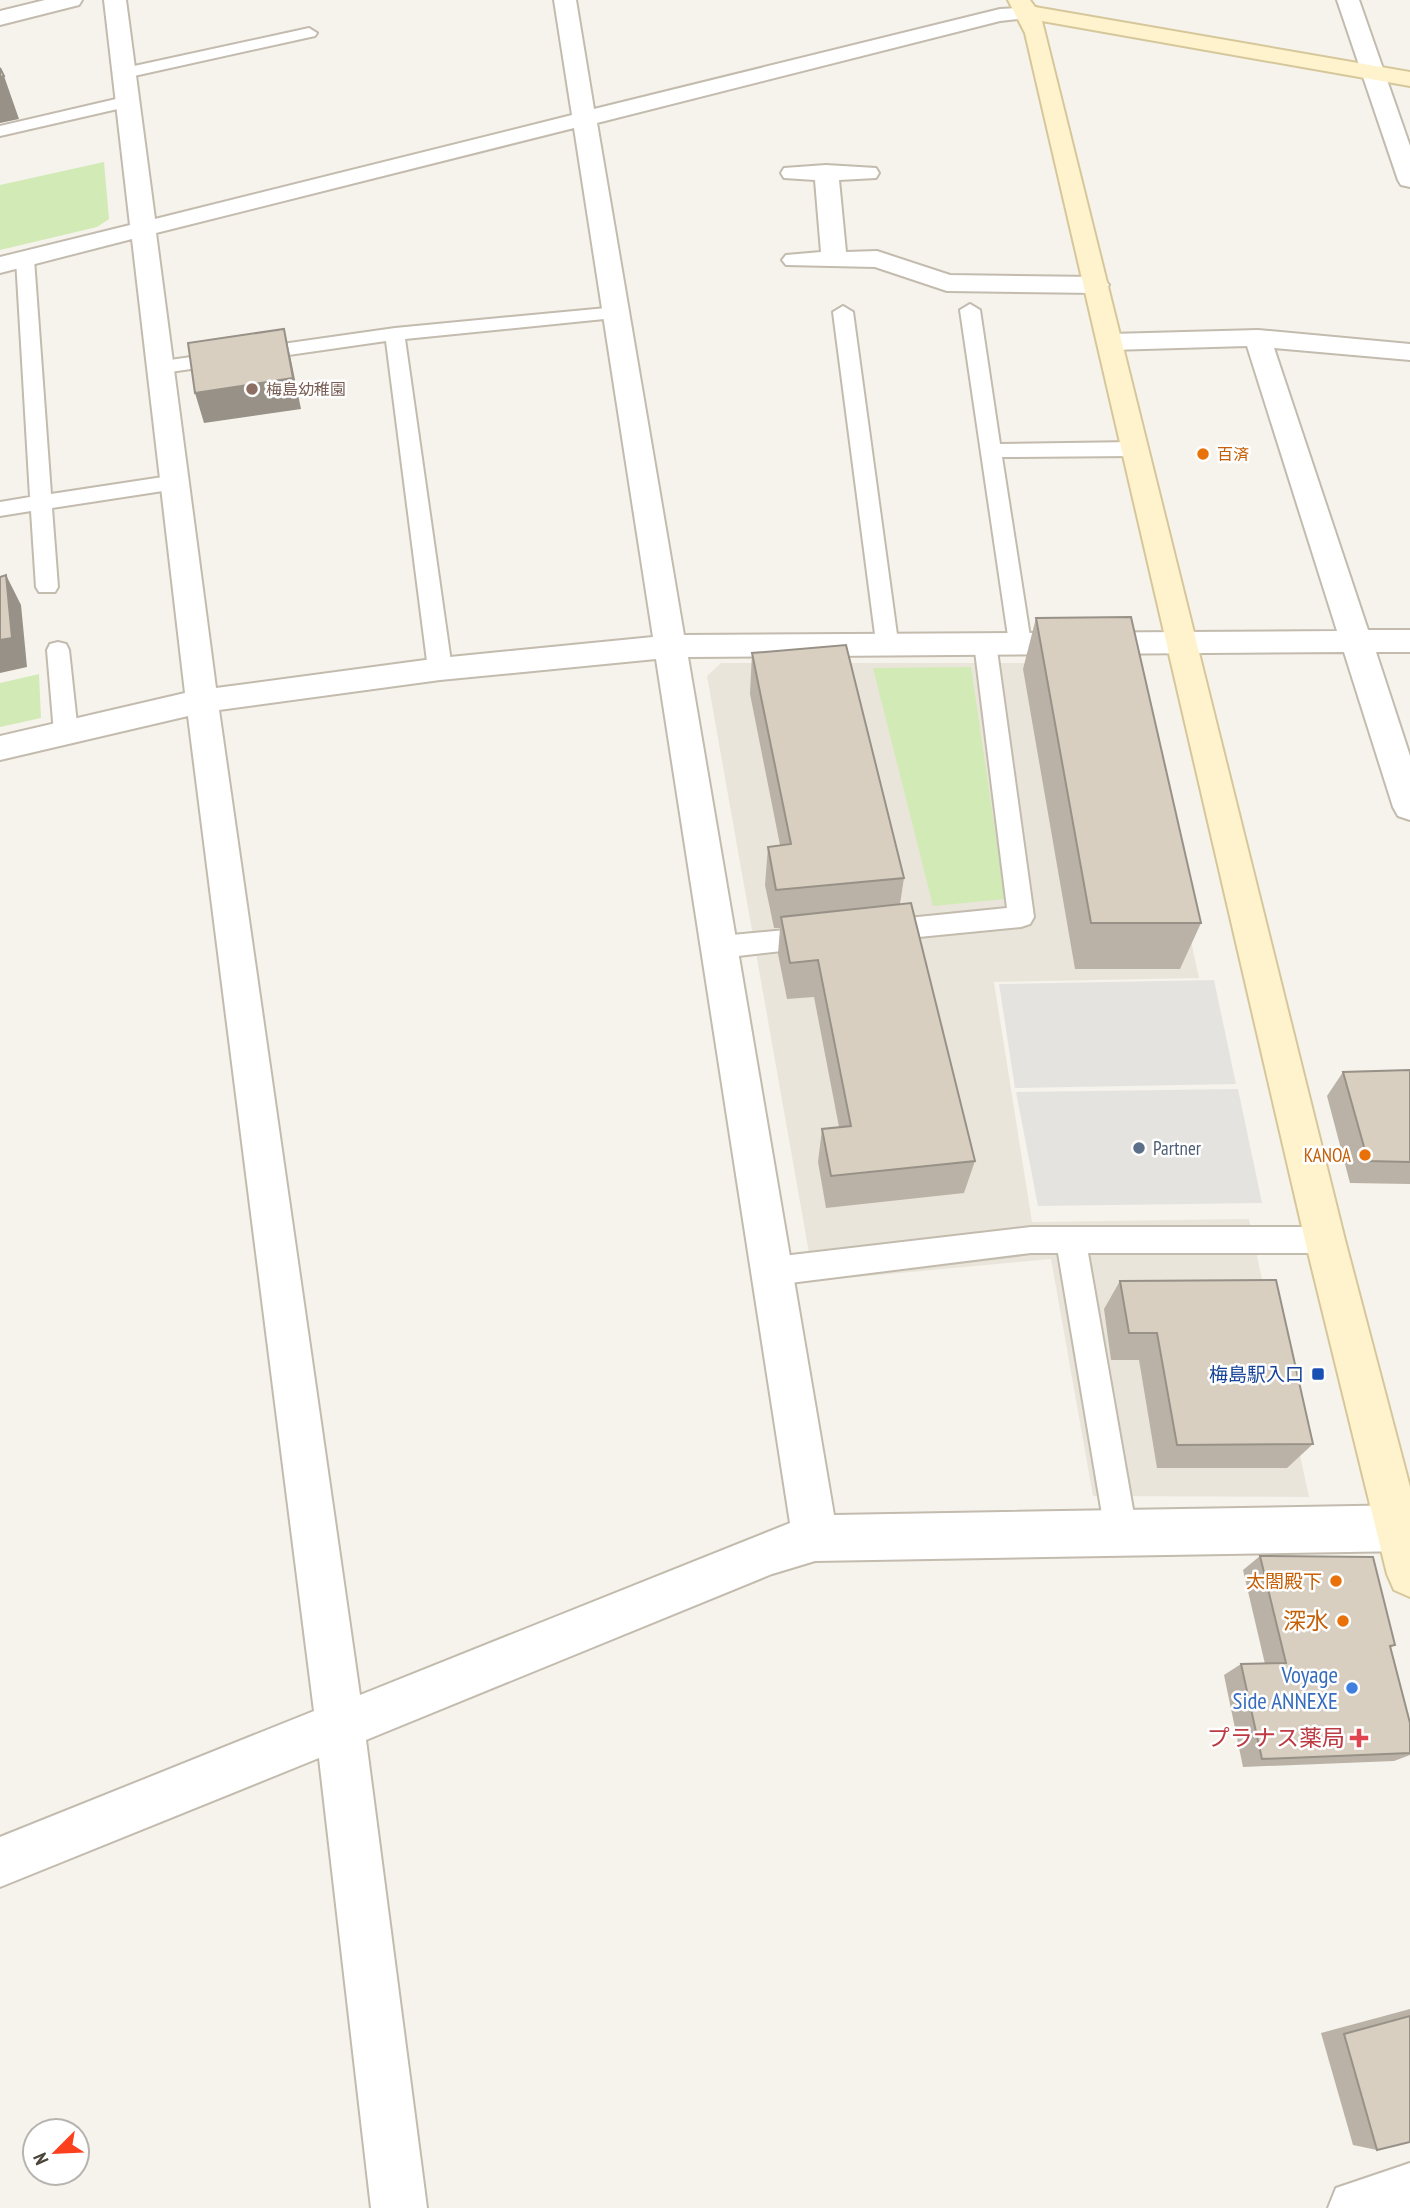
<svg xmlns="http://www.w3.org/2000/svg" width="1410" height="2208" font-family="'PT Sans Narrow','Noto Sans JP',sans-serif">
<rect width="100%" height="100%" fill="#f6f3ec"/>
<!-- residential -->
<path fill="#eae5da" d="M 721,663 L 1131,663 L 1199,978 L 994,982 L 1032,1222 L 1249,1219 L 1309,1497 L 1093,1496 L 1051,1259 L 814,1281 L 707,676 Z"/>
<!-- green -->
<path fill="#d2eab5" d="M 104,162 L 109,219 L 97,227 L 0,250 L 0,185 Z
M 971,667 L 1005,899 L 933,906 L 873,668 Z
M 39,674 L 41,718 L 0,727 L 0,683 Z"/>
<!-- parking -->
<path fill="#e5e3e0" d="M 1214,980 L 1236,1084 L 1015,1088 L 999,984 Z
M 1238,1089 L 1262,1203 L 1038,1206 L 1016,1092 Z"/>
<g fill="none" stroke-linecap="round" stroke-linejoin="round">
<defs>
<path id="lane" d="M 309,28 L 317,33 L 315,36 L 125,78 L 117,73 L 125,68 Z
M 129,96 L 137,101 L 135,105 L 0,136 L 0,126 Z
M 25,253 L 34,259 L 51,494 L 176,475 L 186,482 L 176,489 L 52,508 L 58,587 L 55,592 L 39,592 L 36,587 L 31,511 L 0,516 L 0,502 L 30,497 L 16,259 Z
M 970,304 L 980,310 L 1000,444 L 1134,442 L 1144,449 L 1134,456 L 1002,457 L 1031,643 L 1028,649 L 1012,649 L 1009,643 L 960,310 Z
M 843,306 L 853,312 L 898,642 L 895,648 L 879,648 L 876,642 L 833,312 Z
M 617,307 L 624,309 L 627,313 L 624,317 L 405,339 L 452,669 L 448,675 L 432,675 L 428,669 L 386,341 L 163,373 L 153,367 L 163,361 L 395,328 Z
M 985,635 L 993,637 L 996,643 L 1034,917 L 1030,924 L 1021,927 L 878,941 L 869,938 L 865,931 L 869,924 L 878,921 L 1007,908 L 974,643 L 977,637 Z
M 58,642 L 66,644 L 69,650 L 78,733 L 74,739 L 66,742 L 58,739 L 54,733 L 47,650 L 50,644 Z
M 817,927 L 826,930 L 830,937 L 826,944 L 817,947 L 721,958 L 712,954 L 708,947 L 712,940 L 721,936 Z
M 1031,1227 L 1325,1227 L 1335,1231 L 1340,1240 L 1335,1249 L 1325,1253 L 1088,1253 L 1137,1532 L 1133,1544 L 1121,1548 L 1109,1544 L 1105,1532 L 1058,1253 L 1031,1253 L 774,1285 L 763,1281 L 759,1271 L 763,1261 L 774,1257 Z"/>
<path id="street" d="M 45,0 L 82,0 L 79,5 L 0,25 L 0,11 Z
M 104,0 L 126,0 L 155,219 L 572,115 L 554,0 L 576,0 L 594,109 L 1000,9 L 1036,7 L 1039,12 L 1036,17 L 1000,21 L 597,123 L 684,635 L 1337,631 L 1247,346 L 1111,350 L 1102,348 L 1098,342 L 1102,336 L 1111,334 L 1258,330 L 1410,344 L 1410,360 L 1274,348 L 1368,630 L 1410,630 L 1410,652 L 1376,652 L 1410,756 L 1410,820 L 1398,816 L 1393,807 L 1344,652 L 688,657 L 834,1515 L 1410,1505 L 1410,1551 L 815,1561 L 772,1574 L 366,1740 L 427,2208 L 371,2208 L 319,1758 L 0,1887 L 0,1837 L 314,1711 L 188,716 L 0,760 L 0,736 L 185,693 L 132,239 L 0,273 L 0,257 L 130,225 ZM 574,128 L 653,637 L 440,658 L 216,688 L 156,233 ZM 656,659 L 790,1523 L 360,1695 L 219,710 L 440,680 Z
M 1337,0 L 1359,0 L 1410,146 L 1410,187 L 1401,185 L 1398,180 Z
M 826,165 L 876,168 L 879,173 L 876,178 L 839,180 L 846,252 L 877,251 L 950,275 L 1096,277 L 1105,280 L 1109,285 L 1105,290 L 1096,293 L 947,291 L 875,267 L 786,265 L 782,260 L 786,255 L 821,252 L 815,180 L 784,178 L 781,173 L 784,168 Z
M 1410,2163 L 1410,2208 L 1328,2208 L 1336,2188 Z"/>
<path id="secondary" d="M 1008,0 L 1030,0 L 1035,7 L 1410,72 L 1410,86 L 1042,21 L 1345,1240 L 1410,1487 L 1410,1597 L 1394,1590 L 1387,1574 L 1305,1240 L 1025,33 Z"/>
</defs>
<!-- lane casing -->
<use href="#lane" stroke="#c2bbae" stroke-width="4"/>
<!-- street casing -->
<use href="#street" stroke="#c2bbae" stroke-width="4"/>
<!-- secondary casing -->
<use href="#secondary" stroke="#d6c79b" stroke-width="4"/>
<!-- lane -->
<use href="#lane" fill="#fff" fill-rule="evenodd"/>
<!-- street -->
<use href="#street" fill="#fff" fill-rule="evenodd"/>
<!-- secondary -->
<use href="#secondary" fill="#fff3cd" fill-rule="evenodd"/>
</g>
<!-- wall -->
<path fill="#bab2a6" d="M 1036,618 L 1201,923 L 1180,969 L 1075,969 L 1023,669 Z
M 752,653 L 904,878 L 900,904 L 975,1161 L 964,1193 L 826,1208 L 818,1162 L 822,1129 L 839,1127 L 814,997 L 787,999 L 778,954 L 780,928 L 774,928 L 765,885 L 768,847 L 780,845 L 750,694 Z
M 1410,1070 L 1410,1184 L 1350,1183 L 1327,1096 L 1343,1072 Z
M 1120,1281 L 1313,1444 L 1287,1468 L 1157,1468 L 1139,1360 L 1111,1360 L 1104,1309 Z
M 1260,1556 L 1395,1645 L 1390,1648 L 1410,1723 L 1410,1755 L 1394,1761 L 1243,1767 L 1224,1675 L 1241,1664 L 1265,1664 L 1243,1570 Z
M 1410,2009 L 1410,2142 L 1377,2150 L 1353,2145 L 1321,2033 Z"/>
<!-- shaded-wall -->
<path fill="#979187" d="M 4,76 L 19,119 L 0,123 L 0,77 Z
M 284,329 L 291,360 L 301,409 L 204,423 L 195,393 Z
M 6,575 L 21,605 L 27,667 L 0,673 L 0,640 Z"/>
<!-- building -->
<path fill="#d8cfc1" stroke="#979187" stroke-width="2" d="M 0,68 L 4,76 L 0,77 Z
M 284,329 L 293,378 L 195,393 L 188,343 Z
M 6,575 L 12,638 L 0,640 L 0,577 Z
M 1131,617 L 1201,923 L 1091,923 L 1036,618 Z
M 846,645 L 904,878 L 776,890 L 768,847 L 791,844 L 752,653 Z
M 911,903 L 975,1161 L 831,1176 L 822,1129 L 851,1126 L 818,960 L 790,963 L 781,917 Z
M 1410,1070 L 1410,1162 L 1368,1161 L 1343,1072 Z
M 1276,1280 L 1313,1444 L 1177,1445 L 1157,1333 L 1129,1333 L 1120,1281 Z
M 1260,1556 L 1373,1557 L 1395,1645 L 1390,1646 L 1410,1723 L 1410,1753 L 1262,1759 L 1241,1664 L 1286,1663 Z
M 1410,2016 L 1410,2142 L 1377,2150 L 1344,2034 Z"/>
<!-- markers -->
<circle fill="#8d6e63" stroke="#fff" stroke-width="2.5" cx="252" cy="389" r="7"/>
<g fill="#e8710a" stroke="#fff" stroke-width="2.5">
<circle cx="1203" cy="454" r="7"/>
<circle cx="1365" cy="1155" r="7"/>
<circle cx="1336" cy="1581" r="7"/>
<circle cx="1343" cy="1621" r="7"/>
</g>
<circle fill="#5c6f8a" stroke="#fff" stroke-width="2.5" cx="1139" cy="1148" r="7"/>
<rect fill="#1a4fb4" stroke="#fff" stroke-width="2.5" x="1311" y="1367" width="14" height="14" rx="3.5"/>
<circle fill="#3f7fe0" stroke="#fff" stroke-width="2.5" cx="1352" cy="1688" r="7"/>
<path fill="#e0444e" stroke="#fff" stroke-width="2.5" d="M1355.5 1727.5h7v7h7v7h-7v7h-7v-7h-7v-7h7z"/>
<g text-anchor="middle" stroke-width="5" stroke-linejoin="round" paint-order="stroke">
<!-- far-education labels -->
<g font-size="16" fill="#785e54" stroke="#fff" text-anchor="start">
<text x="266" y="395">梅島幼稚園</text>
</g>
<!-- far-food labels -->
<g font-size="16" fill="#c56008" stroke="#fff" text-anchor="start">
<text x="1217" y="460">百済</text>
</g>
<!-- service labels -->
<g font-size="19" fill="#4e5e75" stroke="#fff" text-anchor="start">
<text x="1153" y="1155">Partner</text>
</g>
<!-- food labels -->
<g font-size="19" fill="#c56008" stroke="#fff" text-anchor="end">
<text x="1351" y="1162">KANOA</text>
<text x="1322" y="1588">太閤殿下</text>
</g>
<!-- transit labels -->
<g font-size="19" fill="#164399" stroke="#fff" text-anchor="end">
<text x="1304" y="1381">梅島駅入口</text>
</g>
<!-- near-food labels -->
<g font-size="23" fill="#c56008" stroke="#fff" text-anchor="end">
<text x="1329" y="1629">深水</text>
</g>
<!-- near-shop labels -->
<g font-size="23" fill="#366cbe" stroke="#fff" text-anchor="end">
<text x="1338" y="1683">Voyage<tspan x="1338" dy="26">Side ANNEXE</tspan></text>
</g>
<!-- near-health labels -->
<g font-size="23" fill="#be3a42" stroke="#fff" text-anchor="end">
<text x="1345" y="1746">プラナス薬局</text>
</g>
</g>
<!-- north arrow -->
<g transform="translate(56 2152) rotate(246)"><circle r="33" fill="#ffffff" stroke="#b7b4b0" stroke-width="2"/>
<path d="M0-5L12 26L0 18L-12 26Z" fill="#fc3f1d"/>
<text y="-10" font-size="19" font-weight="bold" text-anchor="middle" fill="#4b4439">N</text>
</g>
</svg>
